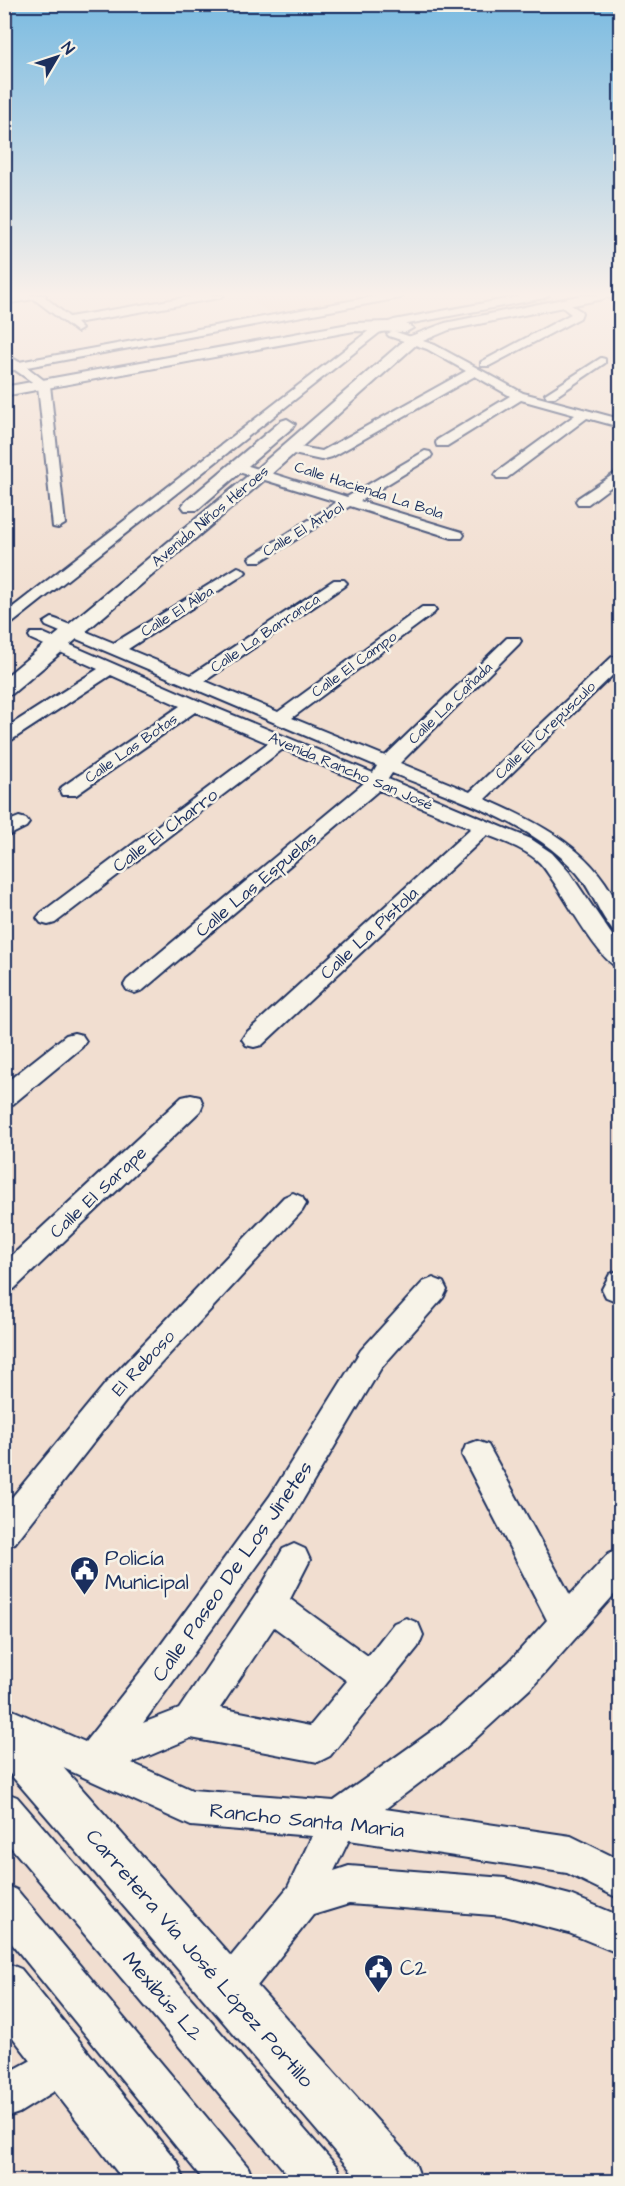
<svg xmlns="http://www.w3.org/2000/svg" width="625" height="2186" font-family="'Architects Daughter',sans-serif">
<rect width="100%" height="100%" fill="#f1ded0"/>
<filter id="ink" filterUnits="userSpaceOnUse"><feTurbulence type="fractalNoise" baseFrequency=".0167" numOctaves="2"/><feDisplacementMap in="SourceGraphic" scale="12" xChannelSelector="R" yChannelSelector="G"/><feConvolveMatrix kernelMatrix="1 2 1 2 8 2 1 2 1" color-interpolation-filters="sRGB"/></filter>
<g filter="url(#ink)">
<!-- built -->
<path fill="#eccfbf" d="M 342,295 L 351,300 L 272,314 L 244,296 Z"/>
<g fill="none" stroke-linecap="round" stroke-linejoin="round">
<defs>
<path id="minor" d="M 21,295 L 46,295 L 45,297 L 69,317 L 200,295 L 224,295 L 219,298 L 76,323 L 82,329 L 77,332 L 34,299 L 4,304 L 4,298 Z
M 382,295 L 405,295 L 400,298 L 27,367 L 50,385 L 65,524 L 58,528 L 53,527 L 38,386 L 15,370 L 4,371 L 6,359 L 14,359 L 19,362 Z
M 527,295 L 549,295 L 544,298 L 397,326 L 379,333 L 10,625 L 4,627 L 4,614 L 371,329 L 394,320 Z
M 606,295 L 620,295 L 620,300 L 607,297 Z
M 562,300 L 581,311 L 582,313 L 580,318 L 489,366 L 481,366 L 481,362 L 571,314 L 557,303 Z
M 393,331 L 435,345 L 523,393 L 620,419 L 620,427 L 587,418 L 507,478 L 497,478 L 495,475 L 497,472 L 575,415 L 521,400 L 447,446 L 437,446 L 436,443 L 437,440 L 510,396 L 475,376 L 332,457 L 321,460 L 284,452 L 283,449 L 289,445 L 322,451 L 466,371 L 427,349 L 389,336 L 387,334 Z
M 601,358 L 605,359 L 605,363 L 555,397 L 547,397 L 545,394 Z
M 425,451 L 430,452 L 432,455 L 430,458 L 360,501 L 462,532 L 464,535 L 462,538 L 452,538 L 350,506 L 261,561 L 251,561 L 249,558 L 337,502 L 232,470 L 230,467 L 232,464 L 242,464 L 347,497 Z
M 620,470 L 620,480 L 588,504 L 578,504 L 576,501 L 578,498 Z
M 238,567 L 243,569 L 246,572 L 243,575 L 128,649 L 191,675 L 334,580 L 344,580 L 347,583 L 344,586 L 205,681 L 278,712 L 422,607 L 434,607 L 436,610 L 434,613 L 292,718 L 385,756 L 507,638 L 519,638 L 521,641 L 519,644 L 400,763 L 470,792 L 612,657 L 620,657 L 620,668 L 485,799 C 540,823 596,851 620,910 C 622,916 620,926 620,933 L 613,931 L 608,924 C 597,908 590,888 577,873 C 531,821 454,799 392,773 L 388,779 L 531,839 L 552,853 L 569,872 L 620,947 L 620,968 C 599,964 559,884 540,863 C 526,849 505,842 487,835 L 262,1045 L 254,1047 L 246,1045 L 242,1039 L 246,1033 L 471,828 L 379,790 L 143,990 L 135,993 L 127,990 L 124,985 L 127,980 L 364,783 L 283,749 L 55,923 L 48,925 L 41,923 L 37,918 L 41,913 L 268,743 L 195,712 L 76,795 L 62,795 L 60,791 L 62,787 L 180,706 L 111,675 L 10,741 L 4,742 L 4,729 L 98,669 L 31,639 L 29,636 L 31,633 L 43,633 L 199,701 L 373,773 L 377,766 L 46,626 L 44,623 L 52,618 L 58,620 L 114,643 Z
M 19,817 L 26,819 L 29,823 L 26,827 L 4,838 L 4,823 Z
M 74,1033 L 82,1035 L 86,1041 L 82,1047 L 13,1104 L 4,1107 L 4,1084 L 66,1035 Z
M 191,1095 L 200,1097 L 203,1104 L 200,1111 L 14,1289 L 4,1292 L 4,1263 L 182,1097 Z
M 293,1193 L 302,1197 L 306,1204 L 302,1211 L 126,1401 L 15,1543 L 4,1547 L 4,1507 L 106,1383 L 284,1197 Z
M 620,1270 L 620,1299 L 616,1301 L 606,1297 L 602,1289 L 610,1274 Z
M 433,1278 L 443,1282 L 447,1290 L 443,1298 L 381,1368 L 292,1518 L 143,1723 L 179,1709 L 258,1592 L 283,1549 L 294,1544 L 305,1549 L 310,1560 L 290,1599 L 368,1656 L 394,1623 L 406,1618 L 418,1623 L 423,1635 L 418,1647 L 330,1756 L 318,1762 L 191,1738 L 132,1763 L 192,1790 L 334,1801 L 439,1726 L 509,1662 L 547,1620 L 462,1455 L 466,1445 L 477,1441 L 488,1445 L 570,1595 L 609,1553 L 620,1548 L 620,1588 L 533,1686 L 463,1750 L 385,1809 L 571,1836 L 620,1860 L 620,1899 L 567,1873 L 349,1840 L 334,1871 L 349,1866 L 505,1878 L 570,1895 L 620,1916 L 620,1954 L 569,1933 L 505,1916 L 349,1904 L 313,1915 L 242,2005 L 228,2011 L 214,2005 L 208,1991 L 214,1977 L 288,1887 L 312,1836 L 191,1826 L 4,1741 L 4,1709 L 8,1708 L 85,1742 L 149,1661 L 270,1496 L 361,1350 L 423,1282 ZM 274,1627 L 347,1681 L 310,1726 L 220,1708 Z
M 4,1792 L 17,1797 L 337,2167 L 343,2182 L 294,2182 L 4,1839 Z
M 4,1884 L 17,1890 L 248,2167 L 254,2182 L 205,2182 L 4,1934 Z
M 65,2042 L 79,2048 L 85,2062 L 79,2076 L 19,2113 L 4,2118 L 4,2075 Z"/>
<path id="major" d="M 583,295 L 609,295 L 603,299 L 449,330 L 418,343 L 268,477 L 12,694 L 4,695 L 4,678 L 256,469 L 408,337 L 445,323 Z
M 387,322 L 406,324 L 413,328 L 406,332 L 354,331 L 4,396 L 4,387 L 354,323 Z
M 287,419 L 295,424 L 293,427 L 197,510 L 185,510 L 182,506 L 185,502 L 281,421 Z
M 4,1711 L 19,1718 L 415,2163 L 422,2182 L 361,2182 L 4,1767 Z
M 4,1962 L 21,1969 L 178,2163 L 185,2182 L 125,2182 L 4,2026 Z"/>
</defs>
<!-- minor casing -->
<use href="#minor" stroke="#1b2f5e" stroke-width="4"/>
<!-- major casing -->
<use href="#major" stroke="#1b2f5e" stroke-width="4"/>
<!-- minor -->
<use href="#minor" fill="#f7f3e8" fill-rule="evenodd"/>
<!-- major -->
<use href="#major" fill="#f7f3e8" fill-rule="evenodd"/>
</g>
</g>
<!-- sky -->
<linearGradient id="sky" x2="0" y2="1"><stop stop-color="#7bbbe1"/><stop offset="0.49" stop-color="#f9f0ea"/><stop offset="1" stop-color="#f9f0ea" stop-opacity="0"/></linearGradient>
<rect width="625" height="601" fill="url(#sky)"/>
<!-- icons -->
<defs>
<symbol id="civic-pin" viewBox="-11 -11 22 30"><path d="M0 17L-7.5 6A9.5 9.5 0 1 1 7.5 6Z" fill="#1b2f5e" stroke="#f7f3e8"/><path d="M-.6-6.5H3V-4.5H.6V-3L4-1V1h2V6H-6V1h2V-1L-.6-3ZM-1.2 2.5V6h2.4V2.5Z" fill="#fff"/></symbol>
</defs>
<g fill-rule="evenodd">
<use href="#civic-pin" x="68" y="1554" width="33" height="45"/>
<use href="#civic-pin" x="362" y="1952" width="33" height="45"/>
</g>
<g text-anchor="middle" stroke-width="5" stroke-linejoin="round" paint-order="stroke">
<!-- far-street labels -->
<g font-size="15" fill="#1b2f5e" stroke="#f7f3e8">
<text transform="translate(369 490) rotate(18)" y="5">Calle Hacienda La Bola</text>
<text transform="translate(210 516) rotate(-40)" y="5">Avenida Niños Héroes</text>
<text transform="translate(303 529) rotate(-31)" y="5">Calle El Árbol</text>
<text transform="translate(177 611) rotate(-32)" y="5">Calle El Alba</text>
<text transform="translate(265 633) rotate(-34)" y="5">Calle La Barranca</text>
<text transform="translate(354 664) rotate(-36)" y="5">Calle El Campo</text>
<text transform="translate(450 703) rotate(-44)" y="5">Calle La Cañada</text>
<text transform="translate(545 730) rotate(-44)" y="5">Calle El Crepúsculo</text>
<text transform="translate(131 748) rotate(-35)" y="5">Calle Las Botas</text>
<text transform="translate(351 771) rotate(23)" y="5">Avenida Rancho San José</text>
</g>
<!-- street labels -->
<g font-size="18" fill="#1b2f5e" stroke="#f7f3e8">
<text transform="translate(165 830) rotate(-37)" y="6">Calle El Charro</text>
<text transform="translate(256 884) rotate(-40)" y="6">Calle Las Espuelas</text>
<text transform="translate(369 933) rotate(-43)" y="6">Calle La Pistola</text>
<text transform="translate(98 1192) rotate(-43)" y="6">Calle El Sarape</text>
<text transform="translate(143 1363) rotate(-47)" y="6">El Reboso</text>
</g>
<!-- near-poi labels -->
<g font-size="21" fill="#1b2f5e" stroke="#f7f3e8" text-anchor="start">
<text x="105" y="1565">Policía<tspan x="105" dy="24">Municipal</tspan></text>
<text x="400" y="1975">C2</text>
</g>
<!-- near-street labels -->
<g font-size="21" fill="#1b2f5e" stroke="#f7f3e8">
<text transform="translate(232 1571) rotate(-55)" y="7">Calle Paseo De Los Jinetes</text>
<text transform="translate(307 1820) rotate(6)" y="7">Rancho Santa Maria</text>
<text transform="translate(200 1958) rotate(49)" y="7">Carretera Vía José López Portillo</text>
<text transform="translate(163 1996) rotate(49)" y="7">Mexibús L2</text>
</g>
</g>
<!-- margin -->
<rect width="625" height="2186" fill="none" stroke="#f7f3e8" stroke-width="24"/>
<rect x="12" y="12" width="601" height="2162" fill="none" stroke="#1b2f5e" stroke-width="2" filter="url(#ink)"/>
<!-- north arrow -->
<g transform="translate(57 57) rotate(51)" stroke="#f7f3e8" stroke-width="4.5" paint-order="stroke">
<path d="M0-4.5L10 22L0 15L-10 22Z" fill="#1b2f5e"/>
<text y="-9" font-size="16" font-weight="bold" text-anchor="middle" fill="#1b2f5e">N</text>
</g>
</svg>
